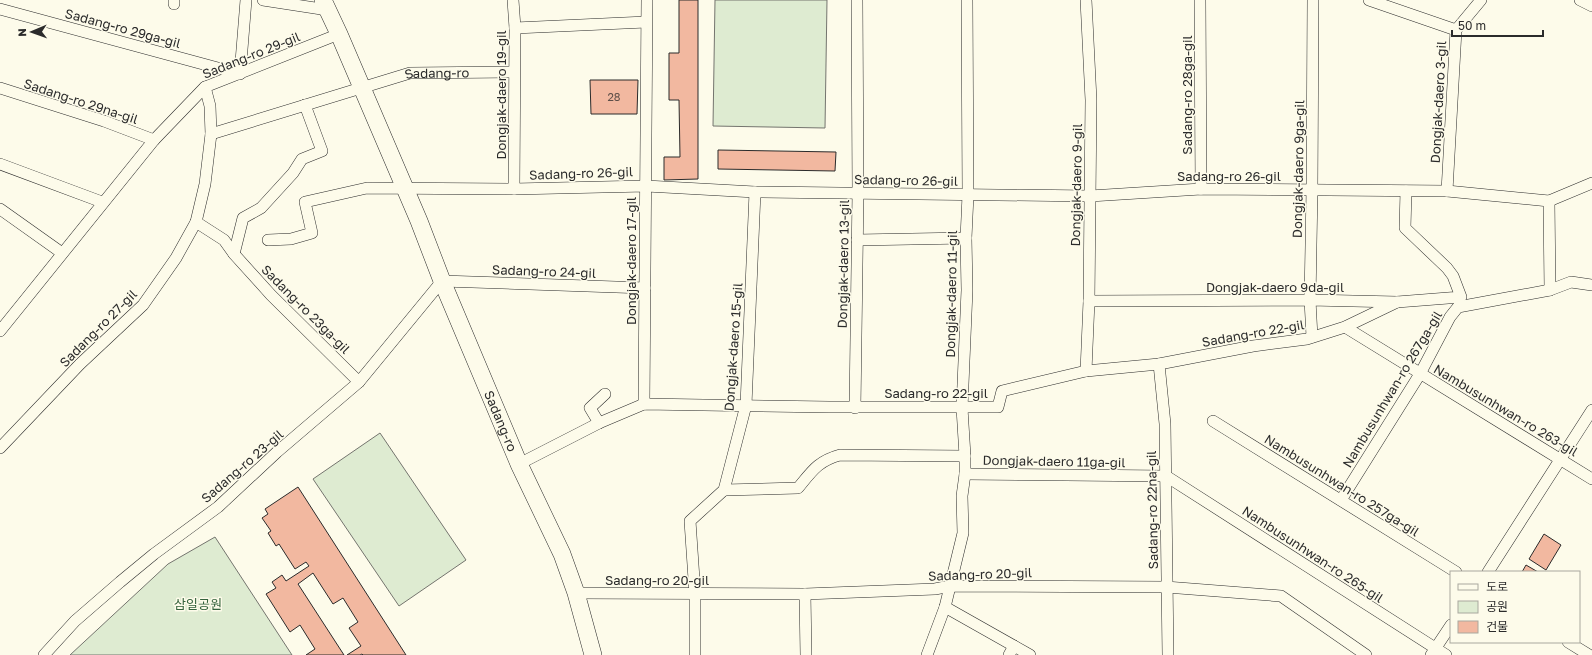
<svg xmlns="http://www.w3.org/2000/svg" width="1592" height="655" font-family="'Golos Text','Noto Sans KR',sans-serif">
<rect width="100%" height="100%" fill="#fdfbea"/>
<!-- green -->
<path fill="#deebd1" stroke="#74746e" d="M 715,0 L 827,0 L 825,128 L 713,126 Z
M 380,433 L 466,560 L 399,606 L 313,479 Z
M 215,537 L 292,655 L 70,655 L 168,564 Z"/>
<!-- building -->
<path fill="#f2b8a0" stroke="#2b2b2b" d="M 679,0 L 698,0 L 698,179 L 664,180 L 664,157 L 680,157 L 679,100 L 669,100 L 669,53 L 679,53 Z
M 590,80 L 638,80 L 637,114 L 591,114 Z
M 718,150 L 836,152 L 835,171 L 718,169 Z
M 298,487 L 406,655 L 363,655 L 362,654 L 360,655 L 347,655 L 361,646 L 349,628 L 358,622 L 343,598 L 333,604 L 313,573 L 298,584 L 344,655 L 306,655 L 315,649 L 300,625 L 290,632 L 266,594 L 276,588 L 272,582 L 282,575 L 286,581 L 309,566 L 306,562 L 295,569 L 279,544 L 276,546 L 268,533 L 271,531 L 262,518 L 268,514 L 265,509 Z
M 1544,534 L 1561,545 L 1546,570 L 1529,559 Z
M 1526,565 L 1538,572 L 1522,572 Z"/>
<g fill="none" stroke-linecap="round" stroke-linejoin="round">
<defs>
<g id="street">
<path d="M 263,0 L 328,10"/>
<path d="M 513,0 L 515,28 L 514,189"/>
<path d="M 1086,0 L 1091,100 L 1089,301 L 1086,371"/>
<path d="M 1200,0 L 1201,189"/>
<path d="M 1369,0 L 1456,30"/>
<path d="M 1580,0 L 1592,6"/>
<path d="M 174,4 L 174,0"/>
<path d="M 0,9 L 240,74 L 246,0"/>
<path d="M 515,28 L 646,22"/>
<path d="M 0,88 L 104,121 L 154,140"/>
<path id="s1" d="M 211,134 L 410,73 L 514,72"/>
<path d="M 0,164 L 102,202"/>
<path d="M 1447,191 L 1456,30 L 1481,0"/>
<path d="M 1549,201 L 1550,290"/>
<path d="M 0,209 L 62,253"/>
<path d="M 196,222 L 224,240 L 234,254 L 271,295 L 359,382"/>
<path d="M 268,240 L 291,239 L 312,233 L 305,202 L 367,188 L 514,189 L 646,186 L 755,192 L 1090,196 L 1201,189 L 1447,191 L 1549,201 L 1592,183"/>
<path d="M 857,240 L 966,238"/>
<path d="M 234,254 L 243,218 L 261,208 L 293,173 L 302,159 L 322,151 L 305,105"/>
<path d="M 1089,301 L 1310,300 L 1397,302 L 1461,297 L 1453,276 L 1447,268 L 1405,228 L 1406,191"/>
<path d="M 1345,327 L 1592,479"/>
<path d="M 0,331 L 154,140 L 205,87 L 339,34"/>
<path d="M 1312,337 L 1310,300 L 1312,190 L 1313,0"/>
<path d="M 1159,364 L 1165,424 L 1168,655"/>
<path d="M 644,404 L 647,0"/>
<path d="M 855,408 L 858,193 L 857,0"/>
<path d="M 1213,421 L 1456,572"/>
<path d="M 599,423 L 590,408 L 605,394"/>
<path d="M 0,448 L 80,364 L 143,305 L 176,258 L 196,222 L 205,184 L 211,134 L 210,106 L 205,87"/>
<path d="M 519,464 L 599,423 L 644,404 L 829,407 L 998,407 L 1002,391 L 1086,371 L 1159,364 L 1253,346 L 1307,339 L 1345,327 L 1397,302"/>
<path d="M 965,474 L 1166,476 L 1446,655"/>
<path d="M 724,490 L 798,488 C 812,471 818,461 840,455 L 965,456"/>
<path d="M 1341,500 L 1420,374 L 1450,317 L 1458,307 L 1550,290 L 1571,282 L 1592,285"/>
<path d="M 1488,572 L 1592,410"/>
<path d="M 576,593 L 805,594 L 935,589 L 950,586 L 1166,587 L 1281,596 L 1366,655"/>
<path d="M 805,594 L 806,655"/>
<path d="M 945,607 L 1030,655"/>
<path d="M 1568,642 L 1589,655"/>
<path d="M 44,655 L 75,621 L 120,582 L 154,554 L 218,507 L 277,452 L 359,382 L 442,281 L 645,288"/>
<path d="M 695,655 L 695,594 L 690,521 L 724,490 L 746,405 L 755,192"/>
<path d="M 927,655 L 945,607 L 963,533 L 962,496 L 965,474 L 965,456 L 962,408 L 967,290 L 966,238 L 968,195 L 967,0"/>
<path d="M 1009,655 L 1014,646"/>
<path d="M 1431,655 L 1451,625"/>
</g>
<g id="primary">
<path id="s2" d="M 323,0 L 339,34 L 419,221 L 442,281 L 519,464 L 562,554 L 576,593 L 593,655"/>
</g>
</defs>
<!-- street casing -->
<use href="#street" stroke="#2b2b2b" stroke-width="12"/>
<!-- primary casing -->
<use href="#primary" stroke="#2b2b2b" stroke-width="18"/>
<!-- street -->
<use href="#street" stroke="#fdfbea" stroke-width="11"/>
<!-- primary -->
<use href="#primary" stroke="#fdfbea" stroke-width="17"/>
</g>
<g text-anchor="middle" stroke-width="3" stroke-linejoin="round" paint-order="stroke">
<!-- number labels -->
<g font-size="11" fill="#5d4e48">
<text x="614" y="101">28</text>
</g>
<!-- street labels -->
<g font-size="13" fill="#2b2b2b" stroke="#fdfbea">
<text transform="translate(123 28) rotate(15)" y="5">Sadang-ro 29ga-gil</text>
<text transform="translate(251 55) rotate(-22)" y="5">Sadang-ro 29-gil</text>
<text dy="5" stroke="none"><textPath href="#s1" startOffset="235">Sadang-ro</textPath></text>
<text transform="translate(501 95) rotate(-90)" y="5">Dongjak-daero 19-gil</text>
<text transform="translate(1187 95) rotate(-90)" y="5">Sadang-ro 28ga-gil</text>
<text transform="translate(81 101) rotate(18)" y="5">Sadang-ro 29na-gil</text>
<text transform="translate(1438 102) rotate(-87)" y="5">Dongjak-daero 3-gil</text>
<text transform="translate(1298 169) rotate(-89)" y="5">Dongjak-daero 9ga-gil</text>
<text transform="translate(581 173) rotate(-2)" y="5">Sadang-ro 26-gil</text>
<text x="1229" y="181">Sadang-ro 26-gil</text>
<text transform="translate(906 180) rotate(1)" y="5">Sadang-ro 26-gil</text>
<text transform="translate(1076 185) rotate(-89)" y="5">Dongjak-daero 9-gil</text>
<text transform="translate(631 261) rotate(-90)" y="5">Dongjak-daero 17-gil</text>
<text transform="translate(843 264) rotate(-89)" y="5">Dongjak-daero 13-gil</text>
<text transform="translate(544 271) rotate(2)" y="5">Sadang-ro 24-gil</text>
<text x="1275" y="292">Dongjak-daero 9da-gil</text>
<text transform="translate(951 294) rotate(-89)" y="5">Dongjak-daero 11-gil</text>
<text transform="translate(306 309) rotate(45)" y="5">Sadang-ro 23ga-gil</text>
<text transform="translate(98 328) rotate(-45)" y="5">Sadang-ro 27-gil</text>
<text transform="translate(1253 333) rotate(-10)" y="5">Sadang-ro 22-gil</text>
<text transform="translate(733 347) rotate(-86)" y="5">Dongjak-daero 15-gil</text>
<text transform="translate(1392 389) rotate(-59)" y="5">Nambusunhwan-ro 267ga-gil</text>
<text x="936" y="398">Sadang-ro 22-gil</text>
<text transform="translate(1506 410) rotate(31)" y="5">Nambusunhwan-ro 263-gil</text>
<text dy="5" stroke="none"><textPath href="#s2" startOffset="457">Sadang-ro</textPath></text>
<text transform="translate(1054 461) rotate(1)" y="5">Dongjak-daero 11ga-gil</text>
<text transform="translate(242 466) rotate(-41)" y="5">Sadang-ro 23-gil</text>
<text transform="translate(1342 485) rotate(32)" y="5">Nambusunhwan-ro 257ga-gil</text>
<text transform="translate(1152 510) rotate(-91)" y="5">Sadang-ro 22na-gil</text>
<text transform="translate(1313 554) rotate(33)" y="5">Nambusunhwan-ro 265-gil</text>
<text transform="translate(980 574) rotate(-2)" y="5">Sadang-ro 20-gil</text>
<text x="657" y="585">Sadang-ro 20-gil</text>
</g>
<!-- park labels -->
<g font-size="13" fill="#34623c" stroke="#fdfbea">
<text x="198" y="609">삼일공원</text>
</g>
</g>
<!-- legend -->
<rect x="1450" y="571" width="130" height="72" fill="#fdfbea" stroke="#a9a89e"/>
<rect x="1458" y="584" width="20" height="6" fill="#fdfbea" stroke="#a9a89e"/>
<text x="1486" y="591" font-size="12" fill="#2b2b2b">도로</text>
<rect x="1458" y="601" width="20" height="12" fill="#deebd1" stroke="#a9a89e"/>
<text x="1486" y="611" font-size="12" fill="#2b2b2b">공원</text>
<rect x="1458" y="621" width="20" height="12" fill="#f2b8a0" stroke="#a9a89e"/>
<text x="1486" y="631" font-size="12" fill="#2b2b2b">건물</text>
<!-- north arrow -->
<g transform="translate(32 32) rotate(268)" stroke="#fdfbea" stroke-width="3" paint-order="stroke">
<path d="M0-3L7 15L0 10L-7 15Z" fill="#2b2b2b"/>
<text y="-6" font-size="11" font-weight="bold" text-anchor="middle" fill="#2b2b2b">N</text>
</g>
<!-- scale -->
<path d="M1452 30v6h91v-6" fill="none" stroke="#2b2b2b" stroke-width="2"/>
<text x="1458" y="30" font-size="12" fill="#2b2b2b" stroke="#fdfbea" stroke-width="3" paint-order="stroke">50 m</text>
</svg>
